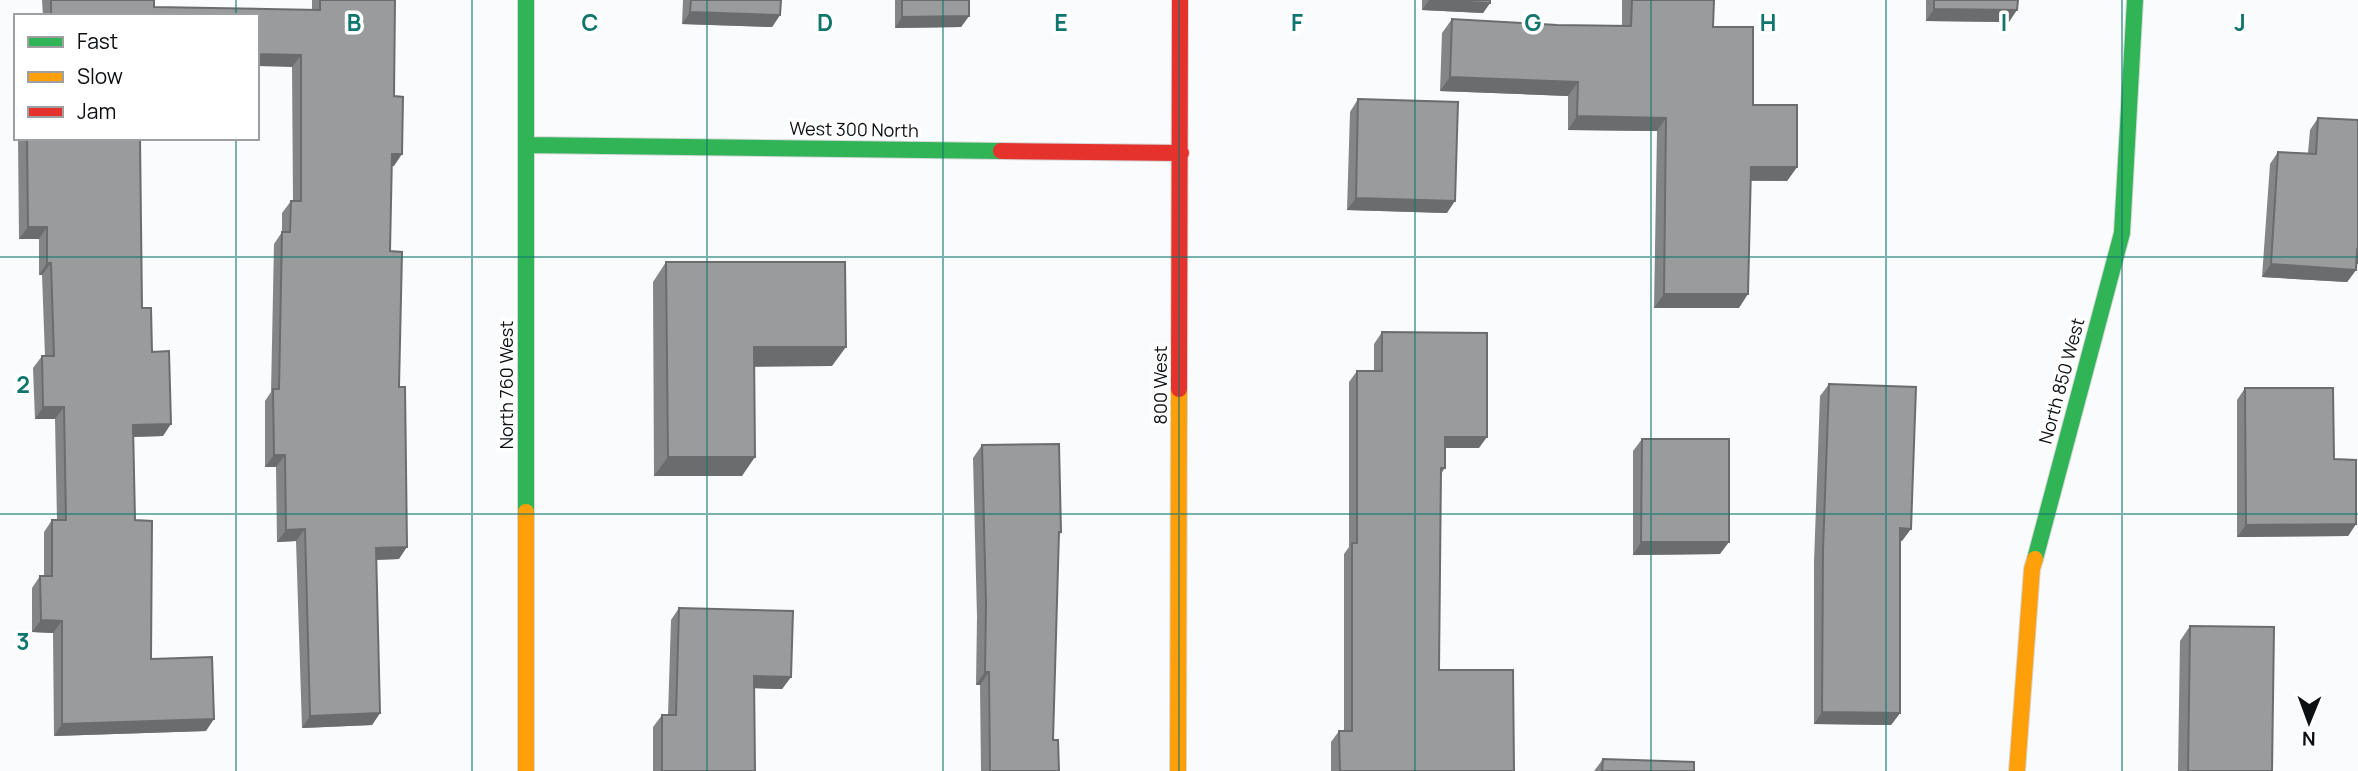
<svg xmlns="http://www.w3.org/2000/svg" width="2358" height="771" font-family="Manrope,sans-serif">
<rect width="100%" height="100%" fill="#f9fbfd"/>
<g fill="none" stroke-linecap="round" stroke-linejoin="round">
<defs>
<path id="fast" d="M 526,0 L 526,512
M 527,145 L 1001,151
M 2035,559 L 2122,233 L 2135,0"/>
<path id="slow" d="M 526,512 L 526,771
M 1178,771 L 1179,389
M 2017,771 L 2032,569 L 2035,559"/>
<path id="jam" d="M 1001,151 L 1181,153
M 1179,389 L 1180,0"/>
</defs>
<!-- fast casing -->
<use href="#fast" stroke="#d5d8db" stroke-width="18"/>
<!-- slow casing -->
<use href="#slow" stroke="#d5d8db" stroke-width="18"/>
<!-- jam casing -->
<use href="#jam" stroke="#d5d8db" stroke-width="18"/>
<!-- fast -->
<use href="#fast" stroke="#30b455" stroke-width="16"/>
<!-- slow -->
<use href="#slow" stroke="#ff9f0a" stroke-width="16"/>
<!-- jam -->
<use href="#jam" stroke="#e5322d" stroke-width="16"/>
</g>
<!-- wall -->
<path fill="#848587" d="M 42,0 L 154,0 L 154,7 L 312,10 L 312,0 L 395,0 L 394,166 L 392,166 L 390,251 L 399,387 L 399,559 L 376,560 L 380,713 L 372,725 L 302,728 L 296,541 L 277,542 L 276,467 L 265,467 L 265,401 L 271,392 L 274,244 L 282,232 L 282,213 L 291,201 L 293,201 L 292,67 L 257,16 L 43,16 Z
M 683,0 L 781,0 L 780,15 L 772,27 L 682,24 Z
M 895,0 L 969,0 L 969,16 L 961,27 L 895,28 Z
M 1422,0 L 1490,0 L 1490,3 L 1483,13 L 1422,10 Z
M 1622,0 L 1714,0 L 1713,27 L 1753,105 L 1797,167 L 1787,181 L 1750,181 L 1739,308 L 1654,308 L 1657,131 L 1568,130 L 1568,96 L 1440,91 L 1442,33 L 1452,19 L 1557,25 L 1622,26 Z
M 1926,0 L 2018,0 L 2009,22 L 1926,21 Z
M 1358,99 L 1447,213 L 1347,210 L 1350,112 Z
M 2318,118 L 2358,120 L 2358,264 L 2356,264 L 2356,270 L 2347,282 L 2262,277 L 2270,164 L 2278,152 L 2308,153 L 2310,130 Z
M 18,138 L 140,138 L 142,308 L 152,352 L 163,436 L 133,437 L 135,520 L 151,659 L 206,731 L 54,736 L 53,633 L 32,632 L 32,588 L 40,576 L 44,576 L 44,532 L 52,520 L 57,520 L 55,419 L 35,419 L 33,368 L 42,356 L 45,356 L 42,275 L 39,275 L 39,239 L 19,239 Z
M 666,262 L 832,366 L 754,366 L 742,476 L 654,476 L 653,282 Z
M 1382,332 L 1479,448 L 1445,448 L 1445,468 L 1441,474 L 1439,670 L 1514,771 L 1331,771 L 1331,742 L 1339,731 L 1344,731 L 1344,554 L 1349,547 L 1349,382 L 1357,371 L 1374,371 L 1374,344 Z
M 1829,384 L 1902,541 L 1900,541 L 1900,713 L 1891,725 L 1814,724 L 1814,562 L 1820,396 Z
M 2245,388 L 2334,459 L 2356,524 L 2348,536 L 2237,537 L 2237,400 Z
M 1642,439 L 1720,554 L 1633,555 L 1633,451 Z
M 982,445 L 1061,532 L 1059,536 L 1053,740 L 1059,771 L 981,771 L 980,685 L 976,685 L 977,617 L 973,458 Z
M 679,608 L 791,677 L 782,689 L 755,688 L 755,771 L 653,771 L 653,727 L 662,715 L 668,715 L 671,620 Z
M 2190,626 L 2272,771 L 2178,771 L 2180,641 Z
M 1603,759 L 1694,771 L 1594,771 Z"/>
<!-- shaded-wall -->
<path fill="#6b6c6e" d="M 1429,0 L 1490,3 L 1483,13 L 1422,10 Z
M 1934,9 L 2017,10 L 2009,22 L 1926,21 Z
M 690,12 L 780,15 L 772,27 L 682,24 Z
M 969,16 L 961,27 L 895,28 L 902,17 Z
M 257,54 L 301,55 L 292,67 L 257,66 Z
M 1450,77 L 1578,82 L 1568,96 L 1440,91 Z
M 1577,116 L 1666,118 L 1657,131 L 1568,130 Z
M 392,154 L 402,154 L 394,166 L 383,166 Z
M 1751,167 L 1797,167 L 1787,181 L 1741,180 Z
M 1356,198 L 1455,201 L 1447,213 L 1347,210 Z
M 28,227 L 47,227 L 39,239 L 19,239 Z
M 2357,250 L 2358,251 L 2358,264 L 2348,263 Z
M 47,263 L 51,263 L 42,275 L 39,275 Z
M 2271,264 L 2356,270 L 2347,282 L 2262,277 Z
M 1664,294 L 1748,294 L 1739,308 L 1654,308 Z
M 754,347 L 846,347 L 832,366 L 740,367 Z
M 43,407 L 64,407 L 55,419 L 35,419 Z
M 171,424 L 163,436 L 125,437 L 133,425 Z
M 1445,437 L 1487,437 L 1479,448 L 1437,448 Z
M 274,455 L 285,455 L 276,467 L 265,467 Z
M 668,457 L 755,457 L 742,476 L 654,476 Z
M 2356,524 L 2348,536 L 2237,537 L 2246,525 Z
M 1900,528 L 1911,529 L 1902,541 L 1891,540 Z
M 305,529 L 296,541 L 277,542 L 286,530 Z
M 1641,542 L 1729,542 L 1720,554 L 1633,555 Z
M 407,547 L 399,559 L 367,560 L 376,548 Z
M 41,620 L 62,621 L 53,633 L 32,632 Z
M 985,672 L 989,672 L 980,685 L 976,685 Z
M 754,676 L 791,677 L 782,689 L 746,688 Z
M 1822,712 L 1900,713 L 1891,725 L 1814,724 Z
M 380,713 L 372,725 L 302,728 L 310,716 Z
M 214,719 L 206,731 L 54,736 L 62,724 Z"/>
<!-- building -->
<path fill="#999b9d" stroke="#6b6c6e" stroke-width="2" d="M 51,0 L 154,0 L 154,7 L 320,10 L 320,0 L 395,0 L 394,96 L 403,97 L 402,154 L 392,154 L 390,251 L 402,252 L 399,387 L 405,387 L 407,547 L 376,548 L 380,713 L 310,716 L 305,529 L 286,530 L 285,455 L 274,455 L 273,389 L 279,389 L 282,232 L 290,232 L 291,201 L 301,201 L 301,55 L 257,54 L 257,16 L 51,16 Z
M 691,0 L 781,0 L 780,15 L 690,12 Z
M 902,0 L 969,0 L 969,16 L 902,17 Z
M 1429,0 L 1490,0 L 1490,3 Z
M 1632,0 L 1714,0 L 1713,27 L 1753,27 L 1753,105 L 1797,105 L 1797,167 L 1751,167 L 1748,294 L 1664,294 L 1666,118 L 1577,116 L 1578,82 L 1450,77 L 1452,19 L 1557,25 L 1631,26 Z
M 1934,0 L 2018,0 L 2017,10 L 1934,9 Z
M 1358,99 L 1458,102 L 1455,201 L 1356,198 Z
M 2318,118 L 2358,120 L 2358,251 L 2357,250 L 2356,270 L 2271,264 L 2278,152 L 2316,154 Z
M 27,138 L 140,138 L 142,308 L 151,308 L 152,352 L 169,351 L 171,424 L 133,425 L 135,520 L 152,521 L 151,659 L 212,657 L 214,719 L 62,724 L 62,621 L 41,620 L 40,576 L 52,576 L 52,520 L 66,520 L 64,407 L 43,407 L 42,356 L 54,356 L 51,263 L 47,263 L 47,227 L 28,227 Z
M 666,262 L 845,262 L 846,347 L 754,347 L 755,457 L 668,457 Z
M 1382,332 L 1487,333 L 1487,437 L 1445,437 L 1445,468 L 1441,468 L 1439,670 L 1513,670 L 1514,771 L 1340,771 L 1339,731 L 1352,731 L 1352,543 L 1357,543 L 1357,371 L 1382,371 Z
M 1829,384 L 1916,387 L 1911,529 L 1900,528 L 1900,713 L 1822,712 L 1823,550 Z
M 2245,388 L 2333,388 L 2334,459 L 2356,460 L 2356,524 L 2246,525 Z
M 1642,439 L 1729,439 L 1729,542 L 1641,542 Z
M 1059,444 L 1061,532 L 1059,532 L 1053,740 L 1058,740 L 1059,771 L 990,771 L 989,672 L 985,672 L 986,604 L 982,445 Z
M 679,608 L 793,611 L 791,677 L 754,676 L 755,771 L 662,771 L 662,715 L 676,715 Z
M 2190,626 L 2274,627 L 2272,771 L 2188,771 Z
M 1603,759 L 1694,762 L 1694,771 L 1602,771 Z"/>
<!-- grid -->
<path fill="none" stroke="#0f766e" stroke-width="2" stroke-opacity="0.55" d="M 236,0 L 236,16M 472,0 L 472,771M 707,0 L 707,771M 943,0 L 943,771M 1179,0 L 1179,771M 1415,0 L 1415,771M 1651,0 L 1651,771M 1886,0 L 1886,771M 2122,0 L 2122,771M 236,138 L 236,771M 0,257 L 2358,257M 0,514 L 2358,514"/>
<g text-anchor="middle" stroke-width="7" stroke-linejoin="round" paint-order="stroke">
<!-- street labels -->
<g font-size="18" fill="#0d1013" stroke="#fff">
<text transform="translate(854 130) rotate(1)" y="6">West 300 North</text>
<text transform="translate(2062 381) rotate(-75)" y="6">North 850 West</text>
<text transform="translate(507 385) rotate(-90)" y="6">North 760 West</text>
<text transform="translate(1161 385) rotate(-90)" y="6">800 West</text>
</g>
</g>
<g font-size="23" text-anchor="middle" font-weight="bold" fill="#0f766e" stroke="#fff" stroke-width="7" stroke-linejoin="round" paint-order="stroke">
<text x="354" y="31">B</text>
<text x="590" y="31">C</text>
<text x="825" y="31">D</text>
<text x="1061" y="31">E</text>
<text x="1297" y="31">F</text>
<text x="1533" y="31">G</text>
<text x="1768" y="31">H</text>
<text x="2004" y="31">I</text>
<text x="2240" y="31">J</text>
<text x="23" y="393">2</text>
<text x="23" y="650">3</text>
</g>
<!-- legend -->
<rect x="14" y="14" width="245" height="126" fill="#ffffff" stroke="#9e9fa1" stroke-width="2"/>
<rect x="28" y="37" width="35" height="10" fill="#30b455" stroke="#9e9fa1" stroke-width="2"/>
<text x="77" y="49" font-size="21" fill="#0d1013">Fast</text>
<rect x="28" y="72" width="35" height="10" fill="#ff9f0a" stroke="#9e9fa1" stroke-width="2"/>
<text x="77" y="84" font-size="21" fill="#0d1013">Slow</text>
<rect x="28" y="107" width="35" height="10" fill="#e5322d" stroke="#9e9fa1" stroke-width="2"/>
<text x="77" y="119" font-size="21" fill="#0d1013">Jam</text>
<!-- north arrow -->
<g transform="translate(2309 722) rotate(181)" stroke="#ffffff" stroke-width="5" paint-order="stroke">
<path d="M0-5L12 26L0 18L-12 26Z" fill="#0d1013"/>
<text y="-10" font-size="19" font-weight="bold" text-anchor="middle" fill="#0d1013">N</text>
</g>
</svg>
